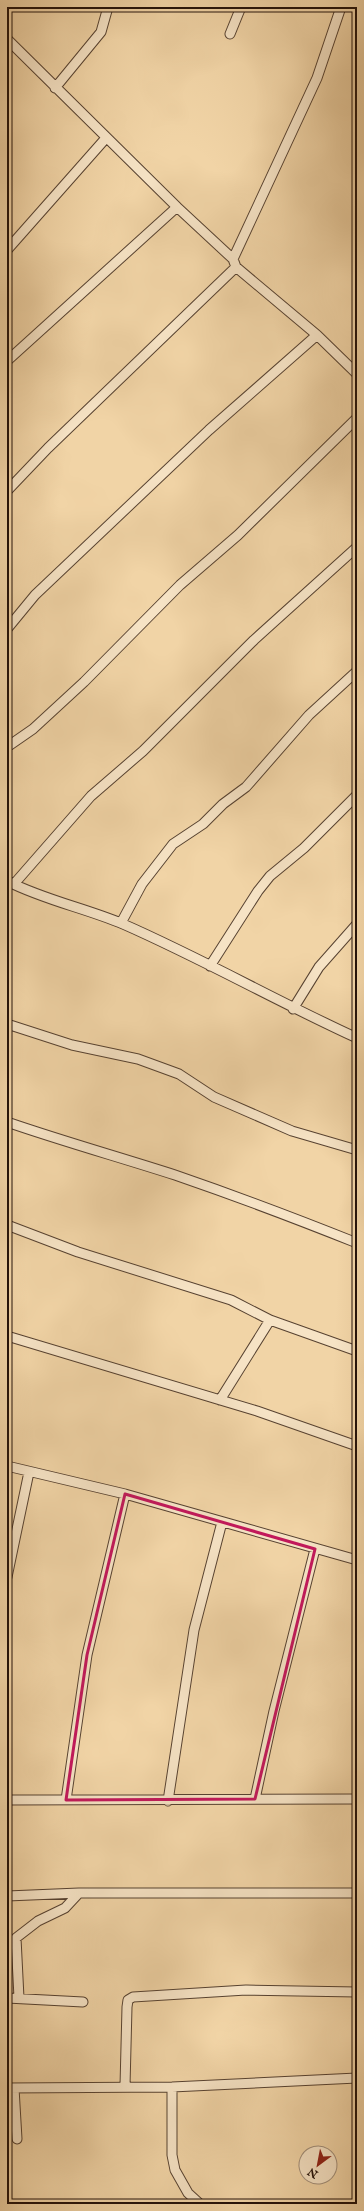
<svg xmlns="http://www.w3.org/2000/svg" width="364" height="2211" font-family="'IM FELL English',serif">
<rect width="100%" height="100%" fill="#f1d4a6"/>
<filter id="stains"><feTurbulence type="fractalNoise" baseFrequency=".005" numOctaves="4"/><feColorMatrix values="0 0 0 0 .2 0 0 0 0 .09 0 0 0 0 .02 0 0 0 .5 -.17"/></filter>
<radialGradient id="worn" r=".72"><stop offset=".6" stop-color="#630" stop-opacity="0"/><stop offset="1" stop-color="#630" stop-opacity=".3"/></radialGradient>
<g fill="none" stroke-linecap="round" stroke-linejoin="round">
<defs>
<path id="minor" d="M 230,34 L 241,7
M 7,39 L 177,207 L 233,259 L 236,267 L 317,335 L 357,374
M 55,88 L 101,32 L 108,7
M 7,250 L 106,138
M 233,259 L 317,78 L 341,7
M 7,361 L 177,207
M 7,491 L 48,448 L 236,267
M 7,629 L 35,595 L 209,430 L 317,335
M 7,747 L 33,729 L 84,682 L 180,585 L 238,535 L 357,418
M 7,881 C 44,900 85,908 123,924 C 203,959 278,1002 357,1038
M 14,884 L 91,796 L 143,751 L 254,640 L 357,547
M 121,923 L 142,884 L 173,844 L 203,824 L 223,804 L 246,787 L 309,715 L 357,671
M 210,966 L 258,891 L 270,876 L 304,848 L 357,795
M 293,1009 L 319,967 L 357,924
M 7,1024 L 72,1045 L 138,1059 L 179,1074 L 214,1097 L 292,1131 L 357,1150
M 7,1122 C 62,1141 119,1157 175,1175 C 236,1196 297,1219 357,1243
M 7,1225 L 78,1252 L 231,1300 L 270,1320 L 357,1351
M 7,1336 L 257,1411 L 357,1446
M 220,1400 L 270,1320
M 7,1466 L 125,1494 L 357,1560
M 7,1577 L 29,1472
M 255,1799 L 274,1711 L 315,1549
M 7,1800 L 357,1799
M 66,1800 L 87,1655 L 125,1494
M 168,1801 L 194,1630 L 222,1522
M 7,1896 L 79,1893 L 357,1893
M 7,1998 L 83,2002
M 19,1998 L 16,1938 L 38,1921 L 65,1908 L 79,1893
M 125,2086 L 127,2007 L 128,2000 L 133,1997 L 246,1990 L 357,1992
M 172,2087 L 172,2155 L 175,2170 L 188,2193 L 200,2204
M 7,2088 L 172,2087 L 357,2078
M 14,2088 L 17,2139"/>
</defs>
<!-- minor casing -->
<use href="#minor" stroke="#574231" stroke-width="11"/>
<!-- minor -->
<use href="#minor" stroke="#f6e3c5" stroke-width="9"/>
</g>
<!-- marked area -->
<path fill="none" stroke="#c2185b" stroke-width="3" stroke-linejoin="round" d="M 125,1494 L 315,1549 L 255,1799 L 66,1800 L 87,1655 Z"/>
<!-- margin -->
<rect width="364" height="2211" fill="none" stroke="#f1d4a6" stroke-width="24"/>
<rect x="8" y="8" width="348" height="2195" fill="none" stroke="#24120a" stroke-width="2"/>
<rect x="12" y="12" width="340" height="2187" fill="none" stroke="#24120a"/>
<!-- north arrow -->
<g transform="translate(318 2165) rotate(212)"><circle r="19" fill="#f6e3c5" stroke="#a28f7a"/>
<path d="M0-3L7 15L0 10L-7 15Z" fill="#8f2418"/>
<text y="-6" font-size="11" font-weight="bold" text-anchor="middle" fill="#24120a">N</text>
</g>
<rect width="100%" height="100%" filter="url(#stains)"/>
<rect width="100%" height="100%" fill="url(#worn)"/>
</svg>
